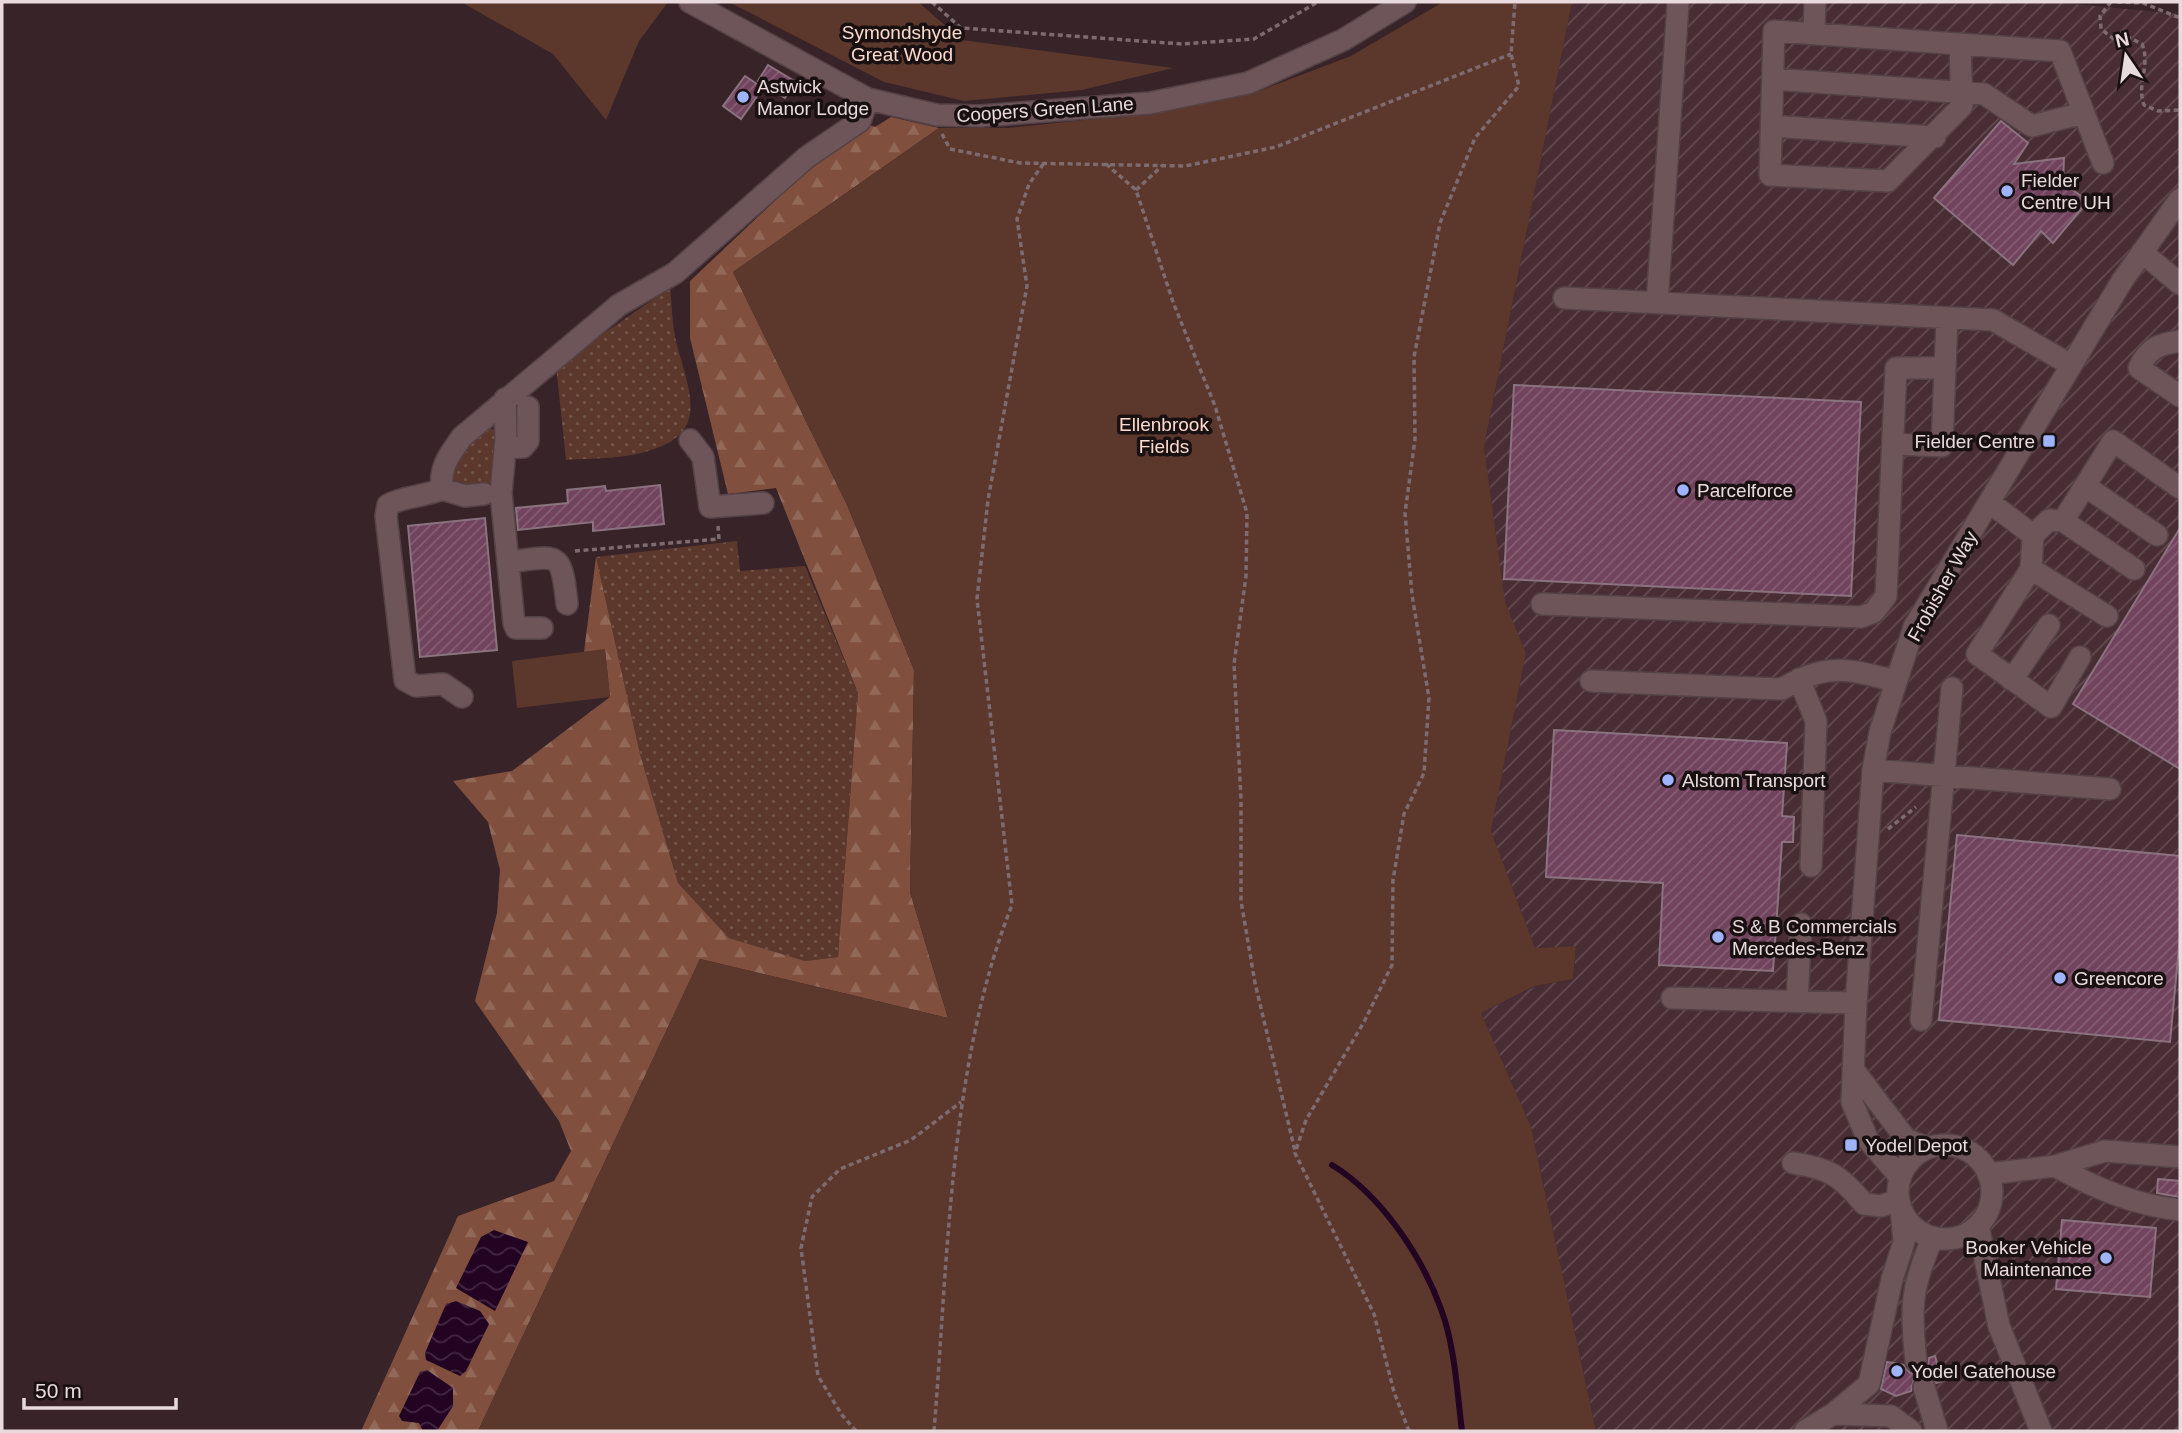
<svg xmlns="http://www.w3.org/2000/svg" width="2182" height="1433" font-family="Arial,sans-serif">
<defs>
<pattern id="industrial-furrows" width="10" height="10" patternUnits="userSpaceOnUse" patternTransform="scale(1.75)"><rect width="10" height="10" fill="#492d34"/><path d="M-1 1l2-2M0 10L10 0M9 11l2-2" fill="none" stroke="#634b51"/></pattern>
<pattern id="grass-dots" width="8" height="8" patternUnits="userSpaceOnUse" patternTransform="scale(1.75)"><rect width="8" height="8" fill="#5c382c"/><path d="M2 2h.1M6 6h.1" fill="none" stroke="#73544a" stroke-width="1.8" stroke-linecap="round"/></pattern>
<pattern id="forest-firs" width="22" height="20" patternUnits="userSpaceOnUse" patternTransform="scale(1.75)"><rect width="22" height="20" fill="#804f3d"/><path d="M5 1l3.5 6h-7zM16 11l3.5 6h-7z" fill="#926859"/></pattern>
<pattern id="water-waves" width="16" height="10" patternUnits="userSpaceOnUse" patternTransform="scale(1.75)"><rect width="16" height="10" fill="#220322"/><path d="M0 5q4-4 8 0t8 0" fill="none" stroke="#422742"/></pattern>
<pattern id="building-hatch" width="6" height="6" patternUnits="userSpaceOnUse" patternTransform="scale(1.75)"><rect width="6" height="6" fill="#71435d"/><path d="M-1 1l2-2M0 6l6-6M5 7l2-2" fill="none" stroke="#855e74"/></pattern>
</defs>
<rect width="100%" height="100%" fill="#382328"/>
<!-- industrial -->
<path fill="url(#industrial-furrows)" d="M 1572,2 L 2053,2 L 2180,14 L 2180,1431 L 1596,1431 L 1531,1127 L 1481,1013 L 1536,986 L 1573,979 L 1576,946 L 1535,948 L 1491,831 L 1526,653 L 1504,600 L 1484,447 Z"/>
<!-- grass -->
<path fill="url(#grass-dots)" d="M 670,288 C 672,305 672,324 676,341 C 688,390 713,434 645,452 C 621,459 591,458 566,460 L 556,366 Z
M 489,427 L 498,433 L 495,486 L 473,486 L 451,479 C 452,461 473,434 489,427 Z
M 737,541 L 740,571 L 805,566 L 858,693 L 838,957 L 805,961 L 729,938 L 678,883 L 640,754 L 596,557 Z"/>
<!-- forest -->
<path fill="url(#forest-firs)" d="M 891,117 L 939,128 L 733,272 L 848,507 L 914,670 L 910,892 L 948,1018 L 700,959 L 478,1431 L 361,1431 L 458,1216 L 554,1181 L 571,1151 L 559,1121 L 475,1001 L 497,913 L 500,870 L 488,822 L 453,781 L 512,771 L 610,697 L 605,650 L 584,652 L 596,557 L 640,754 L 678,883 L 729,938 L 805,961 L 838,957 L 858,693 L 776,488 L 728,494 L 690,338 L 690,281 L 817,161 L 867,124 L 875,127 Z"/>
<!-- green -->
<path fill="#5c382c" d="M 461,2 L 668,2 L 639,41 L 606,120 L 553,54 Z
M 729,2 L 918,2 L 962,40 L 1173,68 L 1082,90 L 964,101 L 884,82 Z
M 1443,2 L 1572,2 L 1484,447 L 1505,602 L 1526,653 L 1491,831 L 1535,948 L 1576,946 L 1573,979 L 1535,986 L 1481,1013 L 1531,1127 L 1596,1431 L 478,1431 L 700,959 L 948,1018 L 910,892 L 914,670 L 848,507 L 733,272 L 939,128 L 1008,128 L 1131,115 L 1251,94 L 1351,56 Z
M 605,649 L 610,697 L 517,708 L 512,661 Z"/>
<!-- water -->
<path fill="url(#water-waves)" d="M 494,1230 L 528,1242 L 495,1311 L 456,1288 L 481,1237 Z
M 456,1301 L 480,1311 L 489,1324 L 466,1371 L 460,1376 L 426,1360 L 425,1353 L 446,1304 Z
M 427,1370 L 453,1388 L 453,1406 L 437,1431 L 423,1431 L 419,1423 L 402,1421 L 399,1416 L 420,1372 Z"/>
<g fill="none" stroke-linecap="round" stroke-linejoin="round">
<!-- stream -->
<path stroke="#220322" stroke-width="6" d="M 1332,1165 C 1380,1194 1422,1256 1441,1309 C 1455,1346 1457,1392 1462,1431"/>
</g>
<!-- building -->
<path fill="url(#building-hatch)" stroke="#8a737f" stroke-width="2" d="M 768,65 L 796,82 L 785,98 L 758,81 Z
M 745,76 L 763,88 L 741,119 L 723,106 Z
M 2001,121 L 2028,143 L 2014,164 L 2064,158 L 2063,183 L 2088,201 L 2053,243 L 2041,231 L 2013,265 L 1934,198 Z
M 1514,385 L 1861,402 L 1851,596 L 1504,579 Z
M 660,485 L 664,524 L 593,531 L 593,522 L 518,530 L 516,508 L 568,503 L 567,490 L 605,486 L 606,491 Z
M 485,518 L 497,650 L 420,657 L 408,526 Z
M 2180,528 L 2180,769 L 2073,704 Z
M 1554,730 L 1787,743 L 1782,816 L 1794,817 L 1793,842 L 1782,842 L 1773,971 L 1659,965 L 1663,883 L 1546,877 Z
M 1957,835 L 2180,856 L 2180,936 L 2170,1042 L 1939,1020 Z
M 2158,1179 L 2180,1181 L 2180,1197 L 2157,1193 Z
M 2062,1220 L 2156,1228 L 2150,1297 L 2056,1289 Z
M 1935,1356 L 1942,1381 L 1936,1383 L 1932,1377 L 1921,1374 L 1914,1379 L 1911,1391 L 1896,1396 L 1881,1389 L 1887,1362 L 1904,1365 L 1910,1373 L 1918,1374 L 1928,1367 L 1929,1358 Z"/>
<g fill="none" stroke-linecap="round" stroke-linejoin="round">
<defs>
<path id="minor" d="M 690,2 L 868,99 L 937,115 L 981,116 L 1150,103 L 1248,83 L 1343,40 L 1405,2
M 1814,33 L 1815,2
M 1960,44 L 1962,106 L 1888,181 L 1770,175 L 1774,31 L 2060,51 L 2103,163
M 1773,79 L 1984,94 L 2032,126 L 2083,113
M 1772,126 L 1935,137
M 2142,252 L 2180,284
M 1564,298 L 1993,320 L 2071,365
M 1657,303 L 1678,5
M 2180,341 C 2159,344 2148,348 2139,368 L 2180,396
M 1945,368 L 1947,318
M 505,399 L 506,439 L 501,493 L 514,623 L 516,628 L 542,628
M 690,440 L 703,457 L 710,507 L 763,503
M 505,448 L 523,447 L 528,441 L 528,407
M 2085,486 L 2157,535
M 442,489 C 424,497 403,496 388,505 L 386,516 L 405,680 L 416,686 L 443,684 L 462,697
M 484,494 L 465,496 L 442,489 C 439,467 450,454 462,437 L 619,305 L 675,273 L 807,157 L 860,121 L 868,99
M 1989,502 L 2033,535
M 2063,521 L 2113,441 L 2180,488
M 508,562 C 559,556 561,549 567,604
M 2031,569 L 2107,616
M 1542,604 L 1861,617 L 1874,612 L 1886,596 L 1896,368 L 1945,368 L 1942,446 L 1893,444
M 2080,657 L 2051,707 L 1977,654 L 2031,569 L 2033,535 L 2049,520 L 2063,521 L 2134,569
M 1799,679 L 1816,721 L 1811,866
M 2012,680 L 2049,625
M 1591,681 L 1782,689 C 1825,662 1848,669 1895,681
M 1873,770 L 2110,789
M 1672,998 L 1856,1003
M 1797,1001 L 1801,924
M 1921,1020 L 1952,688
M 1853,1069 L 1906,1139 L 1928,1148
M1898 1192a47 47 0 1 1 94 0a47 47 0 1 1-94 0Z
M 1793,1163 C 1829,1168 1841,1176 1864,1204 L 1881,1206 L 1898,1200
M 2055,1166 C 2095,1188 2134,1205 2180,1210
M 1988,1174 L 2055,1166 L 2105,1151 L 2180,1157
M 1900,1177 L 1868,1140 L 1852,1102 L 1856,1003 L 1873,770 L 1880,732 L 1914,627 L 2122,281 L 2180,199
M 1978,1225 L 1999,1326 L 2041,1431
M 1916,1361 C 1910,1307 1911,1288 1933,1237
M 1924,1387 L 1937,1431
M 1833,1414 L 1891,1416 L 1911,1431
M 1805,1431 L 1833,1414 L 1869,1384 L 1892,1279 L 1904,1242 L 1901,1208"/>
</defs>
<!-- minor casing -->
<use href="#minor" stroke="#544246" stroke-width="24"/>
<!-- path -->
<path stroke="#7d6b6f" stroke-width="3.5" stroke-dasharray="5 3.5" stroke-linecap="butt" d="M 932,2 L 961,28 L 1182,44 L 1254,39 L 1318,2
M 2111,2 L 2100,16 L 2101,29 L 2115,40 L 2130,38 L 2142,44 C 2151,66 2136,84 2144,105 L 2158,111 L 2180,110
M 2117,2 L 2143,3 L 2180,18
M 942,134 L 950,149 L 1020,163 L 1185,166 L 1276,147 L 1511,54
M 1106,164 L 1136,190 L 1173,302 L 1215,406 L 1247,513 L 1246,576 L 1234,664 L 1241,799 L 1241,901 L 1255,983 L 1295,1151
M 1136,190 L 1163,165
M 575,551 L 719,539 L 718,526
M 1888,829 L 1916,807
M 856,1431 L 842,1415 L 818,1376 L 801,1248 L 812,1197 L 840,1169 L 911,1140 L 961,1102
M 934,1431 C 948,1262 949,1063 1012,905 L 977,599 L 988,500 L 1027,286 L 1017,219 L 1029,184 L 1044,163
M 1409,1431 L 1394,1392 L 1374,1314 L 1295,1153 L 1306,1120 L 1364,1022 L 1392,965 L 1393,880 L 1404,814 L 1424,773 L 1429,698 L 1412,595 L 1405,513 L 1415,439 L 1414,357 L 1440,223 L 1475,138 L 1519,86 L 1511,54 L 1515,2"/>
<!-- minor -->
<use href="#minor" stroke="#6e555a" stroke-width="21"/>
</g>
<!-- markers -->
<g fill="#a0b3fd" stroke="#191012" stroke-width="2.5">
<circle cx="743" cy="97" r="7"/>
<circle cx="2007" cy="191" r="7"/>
<rect x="2042" y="434" width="14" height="14" rx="3.5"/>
<circle cx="1683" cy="490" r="7"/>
<circle cx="1668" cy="780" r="7"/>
<circle cx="1718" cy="937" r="7"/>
<circle cx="2060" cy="978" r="7"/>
<rect x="1844" y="1138" width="14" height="14" rx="3.5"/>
<circle cx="2106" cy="1258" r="7"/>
<circle cx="1897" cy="1371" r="7"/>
</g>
<g text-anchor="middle" stroke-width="7" stroke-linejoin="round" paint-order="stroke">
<!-- park labels -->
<g font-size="19" fill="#fcdace" stroke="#191012">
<text x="902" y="39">Symondshyde<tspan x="902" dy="22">Great Wood</tspan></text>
<text x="1164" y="431">Ellenbrook<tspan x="1164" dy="22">Fields</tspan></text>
</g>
<!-- poi labels -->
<g font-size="19" fill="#e9dadd" stroke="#191012" text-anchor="start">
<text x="757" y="93">Astwick<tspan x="757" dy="22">Manor Lodge</tspan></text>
<text x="2021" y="187">Fielder<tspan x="2021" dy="22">Centre UH</tspan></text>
<text x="2035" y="448" text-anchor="end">Fielder Centre</text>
<text x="1697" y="497">Parcelforce</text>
<text x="1682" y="787">Alstom Transport</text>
<text x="1732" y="933">S &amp; B Commercials<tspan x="1732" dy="22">Mercedes-Benz</tspan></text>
<text x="2074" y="985">Greencore</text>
<text x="1865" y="1152">Yodel Depot</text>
<text x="2092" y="1254" text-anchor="end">Booker Vehicle<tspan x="2092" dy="22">Maintenance</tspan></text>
<text x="1911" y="1378">Yodel Gatehouse</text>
</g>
<!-- street labels -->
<g font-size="19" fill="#e9dadd" stroke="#191012">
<text transform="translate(1045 109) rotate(-4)" y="7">Coopers Green Lane</text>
<text transform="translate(1942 586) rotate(-61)" y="7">Frobisher Way</text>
</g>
</g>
<!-- border -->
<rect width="2182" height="1433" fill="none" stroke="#e9dadd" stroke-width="7"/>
<!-- north arrow -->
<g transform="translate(2126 56) rotate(347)" stroke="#191012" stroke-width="5" paint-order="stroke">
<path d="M0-5L12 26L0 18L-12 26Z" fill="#e9dadd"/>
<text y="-10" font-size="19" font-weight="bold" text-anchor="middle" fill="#e9dadd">N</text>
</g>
<!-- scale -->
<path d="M24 1398v10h152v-10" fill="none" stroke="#e9dadd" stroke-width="3.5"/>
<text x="35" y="1398" font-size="21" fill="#e9dadd" stroke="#191012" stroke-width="5" paint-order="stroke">50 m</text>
</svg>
